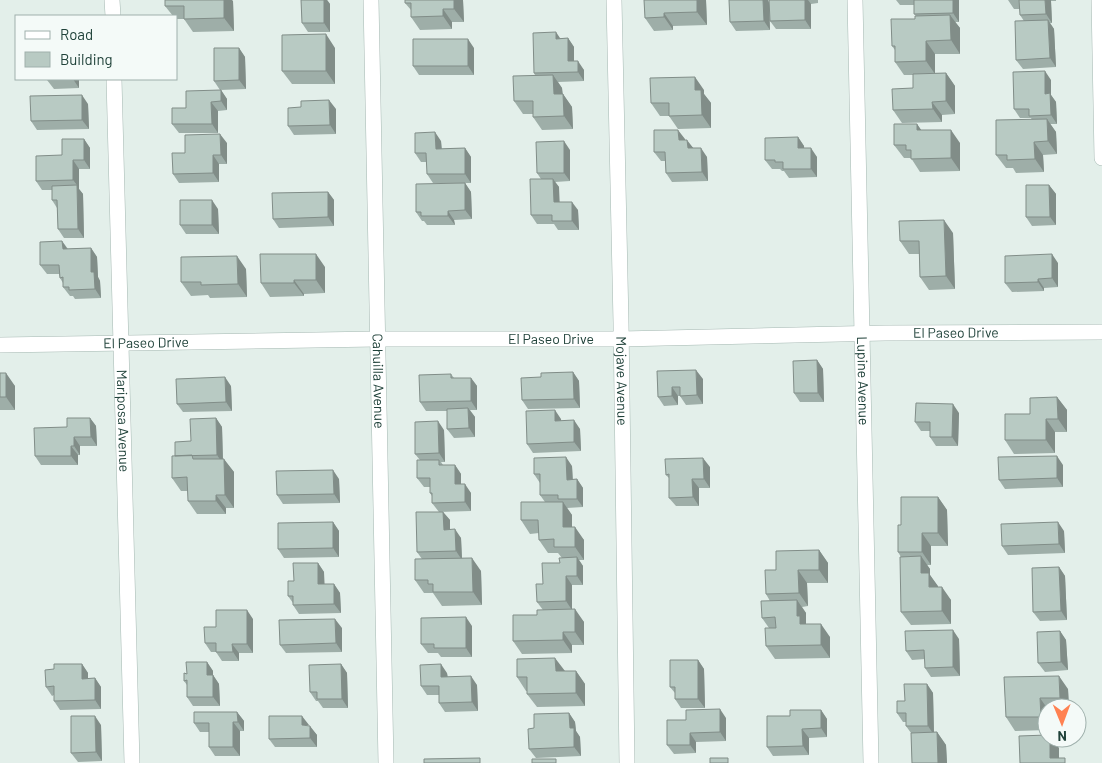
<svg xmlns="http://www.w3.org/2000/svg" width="1102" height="763" font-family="Barlow,sans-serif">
<rect width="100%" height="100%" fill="#e3efea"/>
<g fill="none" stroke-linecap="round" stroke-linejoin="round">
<defs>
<g id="minor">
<path d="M 112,0 L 113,16"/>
<path id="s1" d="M 371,0 L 386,763"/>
<path id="s2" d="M 614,0 L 621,323 L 627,763"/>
<path d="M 1099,0 L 1102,158"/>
<path id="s3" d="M 114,79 L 132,763"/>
</g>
<g id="tertiary">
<path id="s4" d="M 855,0 L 871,763"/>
<path id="s5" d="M 0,345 L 377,339 L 621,339 L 885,333 L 1102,332"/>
</g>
</defs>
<!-- minor casing -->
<use href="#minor" stroke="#a5b8b2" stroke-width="16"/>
<!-- tertiary casing -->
<use href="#tertiary" stroke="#a5b8b2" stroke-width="16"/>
<!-- minor -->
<use href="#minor" stroke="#fff" stroke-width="15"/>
<!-- tertiary -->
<use href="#tertiary" stroke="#fff" stroke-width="15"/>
</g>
<!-- wall -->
<path fill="#9eaea8" d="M 301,0 L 327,0 L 330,4 L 330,32 L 308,32 L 302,23 Z
M 405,0 L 463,0 L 464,22 L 452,22 L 452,29 L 420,30 L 411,17 L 411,10 L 405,3 Z
M 644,0 L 710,0 L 706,0 L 707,25 L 673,26 L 673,30 L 654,31 L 645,18 Z
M 729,0 L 768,0 L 769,3 L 769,0 L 818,0 L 818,3 L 811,4 L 811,29 L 776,29 L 770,21 L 769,8 L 770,30 L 736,31 L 730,22 Z
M 896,0 L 959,0 L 959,22 L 955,22 L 960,28 L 960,54 L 935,54 L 935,73 L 946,73 L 955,86 L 955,114 L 942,115 L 942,122 L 902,123 L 893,110 L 913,88 L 913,75 L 904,75 L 895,62 L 895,50 L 892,46 L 915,19 L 916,16 L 914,14 L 914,5 L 900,5 Z
M 1008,0 L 1056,0 L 1056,1 L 1051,1 L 1052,23 L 1050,23 L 1054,29 L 1056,67 L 1023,69 L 1016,60 L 1024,21 L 1020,15 L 1020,9 L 1014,9 Z
M 233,1 L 234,31 L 193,32 L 184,19 L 176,19 L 176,16 L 173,16 L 165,6 Z
M 560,38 L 568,38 L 574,47 L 574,61 L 584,70 L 584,81 L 558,82 L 562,88 L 563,94 L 572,107 L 573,129 L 542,130 L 533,117 L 533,114 L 523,114 L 514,101 L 535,75 L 534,73 Z
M 239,48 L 245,57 L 246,89 L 220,90 L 214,81 Z
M 335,48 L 335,84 L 292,84 L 282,71 Z
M 474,48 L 474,75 L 419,75 L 413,66 Z
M 47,79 L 79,79 L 79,88 L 54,89 L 47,80 Z
M 1051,80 L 1051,95 L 1056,102 L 1057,124 L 1050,124 L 1056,132 L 1057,154 L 1043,155 L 1044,172 L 1016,173 L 1013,168 L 1006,168 L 996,155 L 1032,120 L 1031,118 L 1020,118 L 1014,109 Z
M 221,90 L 227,99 L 227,110 L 218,111 L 218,133 L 179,133 L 172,124 L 186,108 Z
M 704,90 L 704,94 L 711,103 L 711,128 L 678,129 L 669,116 L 660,116 L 651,103 Z
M 88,104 L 89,129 L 37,130 L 31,121 Z
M 336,109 L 336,134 L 294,135 L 288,126 Z
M 917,124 L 921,130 L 960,143 L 960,171 L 920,172 L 911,158 L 904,158 L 894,145 Z
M 798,137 L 804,146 L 804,148 L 817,157 L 817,177 L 789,178 L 784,171 L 782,171 L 780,169 L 772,169 L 765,160 Z
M 84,139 L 90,148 L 90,169 L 79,169 L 79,189 L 83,194 L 84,238 L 64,238 L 58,229 L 57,208 L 52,200 L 52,190 L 42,190 L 36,181 L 62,155 Z
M 685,139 L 685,140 L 693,148 L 707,157 L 708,181 L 672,182 L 666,173 L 665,161 L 661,161 L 654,152 Z
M 441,141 L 442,149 L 465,148 L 471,157 L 471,183 L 433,183 L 427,174 L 427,162 L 421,162 L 415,153 Z
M 227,143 L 227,164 L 219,164 L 219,182 L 179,183 L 173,174 Z
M 570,150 L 570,181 L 555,182 L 559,187 L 559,202 L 578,210 L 579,230 L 558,230 L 554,224 L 537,224 L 531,215 L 541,179 L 537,173 Z
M 465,183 L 471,192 L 472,219 L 454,220 L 455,225 L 427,225 L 424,221 L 422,221 L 416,212 Z
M 1049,185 L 1056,194 L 1056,225 L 1032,226 L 1026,217 Z
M 328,192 L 334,200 L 334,226 L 279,228 L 273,219 Z
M 218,209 L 219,234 L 186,234 L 180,225 Z
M 953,233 L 955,289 L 929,290 L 920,277 L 919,254 L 909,254 L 900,241 Z
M 62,241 L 68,249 L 91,248 L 97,257 L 98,277 L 100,281 L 101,298 L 75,299 L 73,296 L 70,296 L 63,287 L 63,283 L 60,278 L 59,274 L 47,274 L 40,265 Z
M 1058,263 L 1058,287 L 1044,288 L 1044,291 L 1012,292 L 1005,283 Z
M 325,267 L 325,293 L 304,294 L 304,296 L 270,297 L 261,283 Z
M 246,269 L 247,297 L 210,298 L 208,295 L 191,296 L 181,282 Z
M 817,360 L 823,369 L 824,402 L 800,402 L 794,393 Z
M 657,371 L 703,379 L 703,404 L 686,405 L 680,396 L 678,396 L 678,405 L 664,406 L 658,397 Z
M 573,372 L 579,381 L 580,408 L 528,409 L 522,400 L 541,377 Z
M 0,373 L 15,386 L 15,410 L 0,410 Z
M 451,374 L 454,378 L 471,378 L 477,386 L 477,410 L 470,410 L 475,417 L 475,437 L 454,438 L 447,429 L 447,411 L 426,411 L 420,402 Z
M 231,386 L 232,411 L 183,412 L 177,404 Z
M 1057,397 L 1067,410 L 1067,432 L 1055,432 L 1055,453 L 1014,454 L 1005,440 L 1030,414 Z
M 959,413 L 958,446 L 936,446 L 930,437 L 930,431 L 921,431 L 915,422 Z
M 90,418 L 96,426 L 97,446 L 80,446 L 80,455 L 78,455 L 78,465 L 41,465 L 35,456 L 67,427 Z
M 216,418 L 222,427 L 223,459 L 234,472 L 234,508 L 226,508 L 226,514 L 197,514 L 188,501 L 188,491 L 181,491 L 172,478 L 175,456 Z
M 561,419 L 561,421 L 580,429 L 581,451 L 533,453 L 527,444 Z
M 444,430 L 445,462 L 441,462 L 443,465 L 455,465 L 461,474 L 461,484 L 471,493 L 471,511 L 439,512 L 432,503 L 432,496 L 430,493 L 430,487 L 424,487 L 417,478 L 420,460 L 415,454 Z
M 1063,465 L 1063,487 L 1005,489 L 999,480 Z
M 572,466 L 573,480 L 577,479 L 583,488 L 583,507 L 567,508 L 572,515 L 572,527 L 584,540 L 584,560 L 579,560 L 583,566 L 583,585 L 572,585 L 572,609 L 584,622 L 584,645 L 572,645 L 572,653 L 522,654 L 513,641 L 537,615 L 543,610 L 537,602 L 543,584 L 560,563 L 562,558 L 558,553 L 548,553 L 539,540 L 539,533 L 530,534 L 521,520 L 545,502 L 540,495 L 540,483 L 534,474 Z
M 710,467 L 710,488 L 699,488 L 699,506 L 676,506 L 669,498 L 669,478 L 666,475 Z
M 339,479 L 340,503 L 283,504 L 277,495 Z
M 938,497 L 947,510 L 948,546 L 931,546 L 931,565 L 927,565 L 930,569 L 930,575 L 938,587 L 951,600 L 951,624 L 911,625 L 901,612 L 901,557 L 898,552 L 901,525 Z
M 443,512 L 450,520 L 450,529 L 461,538 L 462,558 L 481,571 L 482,605 L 442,606 L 433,593 L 424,593 L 415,580 L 422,559 L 417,552 Z
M 333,522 L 339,531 L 339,557 L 284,558 L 278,549 Z
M 1064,531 L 1065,553 L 1008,555 L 1002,546 Z
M 819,550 L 828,563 L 828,583 L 807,583 L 808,606 L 802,607 L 806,613 L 806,624 L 830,637 L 830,658 L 775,659 L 766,646 L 769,628 L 762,618 L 770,601 L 766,594 L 776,570 Z
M 318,563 L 324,572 L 324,584 L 334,584 L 340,593 L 341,613 L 299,614 L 293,605 L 293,603 L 288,596 L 294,581 Z
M 1059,567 L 1065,576 L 1067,620 L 1040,621 L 1033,612 Z
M 253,619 L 253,653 L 239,653 L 239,661 L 222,661 L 216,652 L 211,652 L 205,643 L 216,627 Z
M 472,626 L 472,657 L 441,657 L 438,653 L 428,653 L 421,644 Z
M 342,628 L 342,652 L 286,653 L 280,645 Z
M 1060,631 L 1066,640 L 1068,670 L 1045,672 L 1038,663 Z
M 959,639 L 960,676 L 931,677 L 925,668 L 925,659 L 912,660 L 906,651 Z
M 698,660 L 704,669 L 705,708 L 681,708 L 675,699 L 675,693 L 670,687 Z
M 207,662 L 213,671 L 213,675 L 219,684 L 220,706 L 193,706 L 187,697 L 187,685 L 184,681 L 187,674 Z
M 82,664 L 88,673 L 88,679 L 95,678 L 101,687 L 101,709 L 60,710 L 54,701 L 54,695 L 52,696 L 46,687 L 54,669 Z
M 341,664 L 347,673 L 348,708 L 323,708 L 318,701 L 316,701 L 310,692 Z
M 564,671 L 576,671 L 585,684 L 585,706 L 537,707 L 527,694 L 527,691 L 526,691 L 517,677 Z
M 447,673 L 448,677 L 477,685 L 478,711 L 445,712 L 439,703 L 439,695 L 427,695 L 421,686 Z
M 1004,677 L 1068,689 L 1069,708 L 1047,708 L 1047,730 L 1015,731 L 1006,717 Z
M 927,684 L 933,693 L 934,732 L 937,732 L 946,745 L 947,763 L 912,763 L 911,733 L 906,726 L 906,722 L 903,722 L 897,713 L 905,701 Z
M 821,710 L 827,719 L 827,737 L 809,738 L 809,755 L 773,756 L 767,747 L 790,716 Z
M 237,712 L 244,721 L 244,731 L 240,731 L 240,756 L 215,756 L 209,747 L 209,732 L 200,732 L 194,723 Z
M 569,713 L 575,722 L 576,731 L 580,737 L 581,756 L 536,758 L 529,749 L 534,728 Z
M 726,718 L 726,741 L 696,742 L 696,753 L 674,754 L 667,745 L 686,720 Z
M 101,725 L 102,761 L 78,762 L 71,753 Z
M 309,726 L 317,735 L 317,747 L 275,747 L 269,739 Z"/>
<!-- shaded-wall -->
<path fill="#818d88" d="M 224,0 L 232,0 L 233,1 L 234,31 L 224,18 Z
M 324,0 L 327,0 L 330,4 L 330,32 L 324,23 Z
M 454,0 L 463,0 L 464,22 L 454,9 Z
M 697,0 L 706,0 L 707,25 L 697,12 Z
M 763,0 L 768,0 L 769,3 L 770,30 L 764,21 Z
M 805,0 L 808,0 L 811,4 L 811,29 L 805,20 Z
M 953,0 L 959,0 L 959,22 L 953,13 Z
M 1045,0 L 1051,0 L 1051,1 L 1052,23 L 1046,14 Z
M 443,9 L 452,22 L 452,29 L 443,16 Z
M 664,13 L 673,26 L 673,30 L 664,17 Z
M 950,15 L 960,28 L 960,54 L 951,40 Z
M 1048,20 L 1054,29 L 1056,67 L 1050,58 Z
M 556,32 L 562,41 L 556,39 Z
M 326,34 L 335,48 L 335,84 L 326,71 Z
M 568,38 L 574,47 L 574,70 L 568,61 Z
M 468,39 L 474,48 L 474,75 L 468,66 Z
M 926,41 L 935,54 L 935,74 L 926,61 Z
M 239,48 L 245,57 L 246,89 L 239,80 Z
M 578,61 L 584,70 L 584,81 L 578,72 Z
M 1045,71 L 1051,80 L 1051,95 L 1056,102 L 1057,124 L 1051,115 L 1045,94 Z
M 946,73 L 955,86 L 955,114 L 946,101 Z
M 553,75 L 562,88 L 563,107 L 554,94 Z
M 695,77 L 704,90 L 704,94 L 711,103 L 711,128 L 702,115 L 695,90 Z
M 73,79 L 79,79 L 79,88 Z
M 221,90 L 227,99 L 227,110 L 221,101 Z
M 563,94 L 572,107 L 573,129 L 564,116 Z
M 82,95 L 88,104 L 89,129 L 82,120 Z
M 329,100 L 336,109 L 336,134 L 330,125 Z
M 211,102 L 218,111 L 218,133 L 212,124 Z
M 932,102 L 942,115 L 942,122 L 933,109 Z
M 1047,119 L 1056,132 L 1057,154 L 1048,141 Z
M 917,124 L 926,137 L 917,130 Z
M 678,130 L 685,139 L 685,149 L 679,140 Z
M 951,130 L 960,143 L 960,171 L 951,158 Z
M 435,132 L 441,141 L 442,158 L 436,149 Z
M 220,134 L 227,143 L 227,164 L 221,155 Z
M 798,137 L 804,146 L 805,157 L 798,148 Z
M 84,139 L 90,148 L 90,169 L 84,160 Z
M 687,140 L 694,149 L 688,148 Z
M 564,141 L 570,150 L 570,181 L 564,173 Z
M 1034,142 L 1043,155 L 1044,172 L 1035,159 Z
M 465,148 L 471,157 L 471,183 L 465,174 Z
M 701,148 L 707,157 L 708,181 L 702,172 Z
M 811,148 L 817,157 L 817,177 L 811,169 Z
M 213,155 L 219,164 L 219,182 L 213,173 Z
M 73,160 L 79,169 L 79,189 L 83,194 L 84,238 L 78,229 L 77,185 L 73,180 Z
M 553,179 L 559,187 L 560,210 L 554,202 Z
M 465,183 L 471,192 L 472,219 L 465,210 Z
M 1049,185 L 1056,194 L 1056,225 L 1050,217 Z
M 328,192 L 334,200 L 334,226 L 328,217 Z
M 212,200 L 218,209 L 219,234 L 212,225 Z
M 572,202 L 578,210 L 579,230 L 572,221 Z
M 448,211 L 454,220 L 455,225 L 448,216 Z
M 944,220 L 953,233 L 955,289 L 946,276 Z
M 62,241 L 68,250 L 63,249 Z
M 91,248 L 97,257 L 98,277 L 100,281 L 101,298 L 95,289 L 91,272 Z
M 316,254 L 325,267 L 325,293 L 316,280 Z
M 1052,254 L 1058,263 L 1058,287 L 1052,278 Z
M 237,256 L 246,269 L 247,297 L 238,284 Z
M 1038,279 L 1044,288 L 1044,291 L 1038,282 Z
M 294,280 L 304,294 L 304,296 L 294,283 Z
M 817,360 L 823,369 L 824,402 L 818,393 Z
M 696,370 L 703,379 L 703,404 L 697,395 Z
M 573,372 L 579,381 L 580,408 L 574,399 Z
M 6,373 L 15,386 L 15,410 L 6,397 Z
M 225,377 L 231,386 L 232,411 L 226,402 Z
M 471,378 L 477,386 L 477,410 L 471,401 Z
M 672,387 L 678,396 L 678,405 L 672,396 Z
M 1057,397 L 1067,410 L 1067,432 L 1058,419 Z
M 953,404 L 959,413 L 958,446 L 952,437 Z
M 468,408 L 475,417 L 475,437 L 469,428 Z
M 555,410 L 561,419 L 562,430 L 555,421 Z
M 90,418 L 96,426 L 97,446 L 91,437 Z
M 216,418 L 222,427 L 223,464 L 217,455 Z
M 1046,419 L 1055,432 L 1055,453 L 1046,440 Z
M 574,420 L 580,429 L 581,451 L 574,442 Z
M 438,421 L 444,430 L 445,462 L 439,453 Z
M 74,437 L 80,446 L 80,455 L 74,446 Z
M 71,446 L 78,455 L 78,465 L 71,456 Z
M 1057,456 L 1063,465 L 1063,487 L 1057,478 Z
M 566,457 L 572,466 L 573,489 L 567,480 Z
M 703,458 L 710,467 L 710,488 L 704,479 Z
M 224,459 L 234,472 L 234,508 L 225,495 Z
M 455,465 L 461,474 L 461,493 L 455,484 Z
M 333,470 L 339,479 L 340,503 L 334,494 Z
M 577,479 L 583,488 L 583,507 L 577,499 Z
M 692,479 L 699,488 L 699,506 L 693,497 Z
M 465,484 L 471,493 L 471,511 L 465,502 Z
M 216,495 L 226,508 L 226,514 L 216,501 Z
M 938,497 L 947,510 L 948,546 L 938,533 Z
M 563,502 L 572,515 L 572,540 L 563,527 Z
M 443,512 L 450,520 L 450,539 L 444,530 Z
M 333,522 L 339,531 L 339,557 L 333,548 Z
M 1058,522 L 1064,531 L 1065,553 L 1059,544 Z
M 575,527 L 584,540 L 584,560 L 575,547 Z
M 455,529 L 461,538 L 462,560 L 456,551 Z
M 922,533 L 931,546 L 931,565 L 922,552 Z
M 819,550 L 828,563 L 828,583 L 819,570 Z
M 921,556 L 930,569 L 930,575 L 938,586 L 938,600 L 921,573 Z
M 577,557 L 583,566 L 583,585 L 577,576 Z
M 472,558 L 481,571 L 482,605 L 473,592 Z
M 318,563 L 324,572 L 325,593 L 318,584 Z
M 1059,567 L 1065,576 L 1067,620 L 1061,611 Z
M 798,570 L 807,583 L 808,606 L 799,593 Z
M 566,576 L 572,585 L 572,610 L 566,601 Z
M 334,584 L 340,593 L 341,613 L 334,604 Z
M 942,587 L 951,600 L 951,624 L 942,611 Z
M 797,600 L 806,613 L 806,625 L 800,624 L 797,616 Z
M 575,609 L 584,622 L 584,645 L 575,632 Z
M 247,610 L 253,619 L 253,653 L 247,644 Z
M 466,617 L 472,626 L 472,657 L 466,648 Z
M 335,619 L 342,628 L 342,652 L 336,643 Z
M 821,624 L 830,637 L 830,658 L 821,645 Z
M 953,630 L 959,639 L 960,676 L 953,667 Z
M 1060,631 L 1066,640 L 1068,670 L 1061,662 Z
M 563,632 L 572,645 L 572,653 L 563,640 Z
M 232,644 L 239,653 L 239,661 L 233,652 Z
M 555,658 L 565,671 L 556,671 Z
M 698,660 L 704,669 L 705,708 L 698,699 Z
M 207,662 L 213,671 L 213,684 L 207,675 Z
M 82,664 L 88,673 L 88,688 L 82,679 Z
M 341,664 L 347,673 L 348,708 L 342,699 Z
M 441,664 L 447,673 L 448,686 L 441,677 Z
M 576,671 L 585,684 L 585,706 L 576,693 Z
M 213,675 L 219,684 L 220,706 L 213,697 Z
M 471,676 L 477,685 L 478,711 L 472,702 Z
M 1059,676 L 1068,689 L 1069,708 L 1067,708 L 1060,698 Z
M 95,678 L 101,687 L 101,709 L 95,700 Z
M 927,684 L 933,693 L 934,735 L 928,726 Z
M 1040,698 L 1047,708 L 1047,726 L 1041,717 Z
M 720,709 L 726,718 L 726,741 L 720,732 Z
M 821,710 L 827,719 L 827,737 L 821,728 Z
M 237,712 L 244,721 L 244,731 L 238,722 Z
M 569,713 L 575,722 L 576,731 L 580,737 L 581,756 L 574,747 L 570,728 Z
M 95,716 L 101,725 L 102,761 L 96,752 Z
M 302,716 L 309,725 L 302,725 Z
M 233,722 L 240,731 L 240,756 L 233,747 Z
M 310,726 L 317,735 L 317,747 L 310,738 Z
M 802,729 L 809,738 L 809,755 L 803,746 Z
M 937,732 L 946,745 L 947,763 L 938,763 Z
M 690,733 L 696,742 L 696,753 L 690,745 Z
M 1050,738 L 1052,738 L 1059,748 L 1059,763 L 1050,758 Z"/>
<!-- building -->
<path fill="#b8cac3" stroke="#818d88" d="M 165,0 L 224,0 L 224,18 L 184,19 L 184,6 L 165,6 Z
M 301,0 L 324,0 L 324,23 L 302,23 Z
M 405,0 L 454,0 L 454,9 L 443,9 L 443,16 L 411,17 L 411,3 L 405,3 Z
M 644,0 L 697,0 L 697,12 L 664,13 L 664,17 L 645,18 Z
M 729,0 L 763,0 L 764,21 L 730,22 Z
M 769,0 L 805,0 L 805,20 L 770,21 Z
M 914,0 L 953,0 L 953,13 L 914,14 Z
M 1019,0 L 1045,0 L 1046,14 L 1020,15 Z
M 950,15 L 951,40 L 926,41 L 926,61 L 895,62 L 895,46 L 892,46 L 891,19 L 915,19 L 915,16 Z
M 1048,20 L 1050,58 L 1016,60 L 1015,21 Z
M 556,32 L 556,39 L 568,38 L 568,61 L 578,61 L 578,72 L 534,73 L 533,33 Z
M 326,34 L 326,71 L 282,71 L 282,35 Z
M 413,39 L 468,39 L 468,66 L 413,66 Z
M 214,48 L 239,48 L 239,80 L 214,81 Z
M 1045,71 L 1045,94 L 1050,93 L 1051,115 L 1029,116 L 1029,109 L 1014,109 L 1013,72 Z
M 946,73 L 946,101 L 932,102 L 933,109 L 893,110 L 892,89 L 913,88 L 913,74 Z
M 553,75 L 554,94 L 563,94 L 564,116 L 533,117 L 533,101 L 514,101 L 513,76 Z
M 695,77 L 695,90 L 701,90 L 702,115 L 669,116 L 669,103 L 651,103 L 650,78 Z
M 221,90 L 221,101 L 211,102 L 212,124 L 172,124 L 172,108 L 186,108 L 186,91 Z
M 82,95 L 82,120 L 31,121 L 30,96 Z
M 329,100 L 330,125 L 288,126 L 288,108 L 301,107 L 301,101 Z
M 1047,119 L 1048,141 L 1034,142 L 1035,159 L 1007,160 L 1007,155 L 996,155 L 996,120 Z
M 894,124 L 917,124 L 917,130 L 951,130 L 951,158 L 911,159 L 911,150 L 906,150 L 906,145 L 894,145 Z
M 654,130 L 678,130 L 679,140 L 687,140 L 688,148 L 701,148 L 702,172 L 666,173 L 665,152 L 654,152 Z
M 435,132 L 436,149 L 465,148 L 465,174 L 427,174 L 426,153 L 415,153 L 415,133 Z
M 220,134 L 221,155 L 213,155 L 213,173 L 173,174 L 172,153 L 185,153 L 185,135 Z
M 798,137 L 798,148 L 811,148 L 811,169 L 783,169 L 783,162 L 775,162 L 775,160 L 765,160 L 765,138 Z
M 62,139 L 84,139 L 84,160 L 73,160 L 73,180 L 36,181 L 36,156 L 62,155 Z
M 564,141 L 564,173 L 537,173 L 536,142 Z
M 530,179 L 553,179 L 554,202 L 572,202 L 572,221 L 552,221 L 552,215 L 531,215 Z
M 465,183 L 465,210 L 448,211 L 448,216 L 421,216 L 421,212 L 416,212 L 416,184 Z
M 77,185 L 78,229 L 58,229 L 57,200 L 52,200 L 52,186 Z
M 1026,185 L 1049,185 L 1050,217 L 1026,217 Z
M 328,192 L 328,217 L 273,219 L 272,193 Z
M 180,200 L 212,200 L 212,225 L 180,225 Z
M 944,220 L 946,276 L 920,277 L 919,241 L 900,241 L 899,221 Z
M 62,241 L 63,249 L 91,248 L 91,272 L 94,272 L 95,289 L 69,290 L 69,287 L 63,287 L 63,277 L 60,278 L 59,265 L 40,265 L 40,242 Z
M 260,254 L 316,254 L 316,280 L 294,280 L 294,283 L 261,283 Z
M 1052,254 L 1052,278 L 1038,279 L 1038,282 L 1005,283 L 1005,256 Z
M 237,256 L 238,284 L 201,285 L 201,282 L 181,282 L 181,257 Z
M 817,360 L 818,393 L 794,393 L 793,361 Z
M 696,370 L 697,395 L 680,396 L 680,387 L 672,387 L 672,396 L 658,397 L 657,371 Z
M 573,372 L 574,399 L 522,400 L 521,378 L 541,377 L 541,373 Z
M 0,373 L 6,373 L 6,397 L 0,397 Z
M 451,374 L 451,378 L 471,378 L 471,401 L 420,402 L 419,375 Z
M 225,377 L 226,402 L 177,404 L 176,379 Z
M 1057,397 L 1058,419 L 1046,419 L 1046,440 L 1005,440 L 1005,414 L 1030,414 L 1030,398 Z
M 916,403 L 953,404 L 952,437 L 930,437 L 930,422 L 915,422 Z
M 468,408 L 469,428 L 447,429 L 447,409 Z
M 555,410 L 555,421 L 574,420 L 574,442 L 527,444 L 526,411 Z
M 67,418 L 90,418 L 91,437 L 74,437 L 74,446 L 71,446 L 71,456 L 35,456 L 34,428 L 67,427 Z
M 216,418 L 217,455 L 175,456 L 175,442 L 191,441 L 190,419 Z
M 438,421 L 439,453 L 415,454 L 415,422 Z
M 192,455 L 193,459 L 224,459 L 225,495 L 216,495 L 216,501 L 188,501 L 187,477 L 172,478 L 172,456 Z
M 1057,456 L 1057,478 L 999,480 L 998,457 Z
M 566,457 L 567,480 L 577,479 L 577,499 L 558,499 L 558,495 L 540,495 L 540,474 L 534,474 L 534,458 Z
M 703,458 L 704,479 L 692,479 L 693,497 L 669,498 L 669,474 L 666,475 L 665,459 Z
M 417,460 L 439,460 L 439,465 L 455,465 L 455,484 L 465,484 L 465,502 L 432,503 L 432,493 L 430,493 L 430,478 L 417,478 Z
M 333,470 L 334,494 L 277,495 L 276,471 Z
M 901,497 L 938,497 L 938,533 L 922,533 L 922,552 L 898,552 L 898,525 L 901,525 Z
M 521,502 L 563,502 L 563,527 L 575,527 L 575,547 L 554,547 L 554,539 L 539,540 L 538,520 L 521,520 Z
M 416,512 L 443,512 L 444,530 L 455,529 L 456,551 L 417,552 Z
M 333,522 L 333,548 L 278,549 L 278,523 Z
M 1058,522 L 1059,544 L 1002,546 L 1001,524 Z
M 819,550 L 819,570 L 798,570 L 799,593 L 766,594 L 765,570 L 776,570 L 776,551 Z
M 921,556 L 921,573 L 929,573 L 929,587 L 942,587 L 942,611 L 901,612 L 900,557 Z
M 577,557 L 577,576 L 566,576 L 566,601 L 537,602 L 536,584 L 543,584 L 542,563 L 560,563 L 559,558 Z
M 472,558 L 473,592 L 433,592 L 433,584 L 428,584 L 428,580 L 415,580 L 415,559 Z
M 293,563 L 318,563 L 318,584 L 334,584 L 334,604 L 293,605 L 293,596 L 288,596 L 288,581 L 294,581 Z
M 1059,567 L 1061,611 L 1033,612 L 1032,568 Z
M 797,600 L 797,616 L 800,616 L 800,624 L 821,624 L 821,645 L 766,646 L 765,628 L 776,628 L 775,617 L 762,618 L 761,601 Z
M 575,609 L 575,632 L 563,632 L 563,640 L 513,641 L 513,615 L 537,615 L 537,610 Z
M 216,610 L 247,610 L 247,644 L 232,644 L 233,652 L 216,652 L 216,643 L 205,643 L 204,627 L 216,627 Z
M 466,617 L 466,648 L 434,648 L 434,644 L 421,644 L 421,618 Z
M 335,619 L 336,643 L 280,645 L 279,620 Z
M 953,630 L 953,667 L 925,668 L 924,650 L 906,651 L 905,631 Z
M 1060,631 L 1061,662 L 1038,663 L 1037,632 Z
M 555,658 L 556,671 L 576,671 L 576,693 L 527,694 L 527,677 L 517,677 L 517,659 Z
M 670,660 L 698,660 L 698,699 L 675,699 L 675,687 L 670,687 Z
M 186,662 L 207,662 L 207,675 L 213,675 L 213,697 L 187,697 L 187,680 L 184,681 L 184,673 L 187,674 Z
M 54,664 L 82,664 L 82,679 L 95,678 L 95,700 L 54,701 L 54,686 L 46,687 L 45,670 L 54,669 Z
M 341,664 L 342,699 L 317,699 L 317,692 L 310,692 L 309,665 Z
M 441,664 L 441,677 L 471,676 L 472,702 L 439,703 L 439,686 L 421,686 L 420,665 Z
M 1059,676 L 1060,698 L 1040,698 L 1041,717 L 1006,717 L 1004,677 Z
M 904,684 L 927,684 L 928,726 L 906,726 L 906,713 L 897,713 L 897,701 L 905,701 Z
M 720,709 L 720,732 L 690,733 L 690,745 L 667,745 L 667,720 L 686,720 L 686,710 Z
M 790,710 L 821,710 L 821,728 L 802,729 L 803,746 L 767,747 L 767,716 L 790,716 Z
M 194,712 L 237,712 L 238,722 L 233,722 L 233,747 L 209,747 L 209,723 L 194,723 Z
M 569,713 L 570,728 L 574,728 L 574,747 L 529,749 L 528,729 L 534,728 L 534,714 Z
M 71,716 L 95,716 L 96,752 L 71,753 Z
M 269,716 L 302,716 L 302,725 L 310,726 L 310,738 L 269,739 Z
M 937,732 L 938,763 L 912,763 L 911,733 Z
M 1047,735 L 1047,738 L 1050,738 L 1050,758 L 1065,758 L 1065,763 L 1020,763 L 1019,736 Z
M 480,758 L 480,763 L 424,763 L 424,759 Z
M 710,758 L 728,758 L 728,763 L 710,763 Z
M 532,759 L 556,759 L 556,763 L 532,763 Z"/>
<g text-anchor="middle" stroke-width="4" stroke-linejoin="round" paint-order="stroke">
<!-- street labels -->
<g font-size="14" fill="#20423a" stroke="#f4faf8">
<text dy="5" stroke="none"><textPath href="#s5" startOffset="956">El Paseo Drive</textPath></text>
<text dy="5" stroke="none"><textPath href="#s5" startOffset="551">El Paseo Drive</textPath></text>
<text dy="5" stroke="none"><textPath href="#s5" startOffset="146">El Paseo Drive</textPath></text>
<text dy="5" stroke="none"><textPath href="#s2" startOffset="381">Mojave Avenue</textPath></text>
<text dy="5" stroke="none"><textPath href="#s4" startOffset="381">Lupine Avenue</textPath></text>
<text dy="5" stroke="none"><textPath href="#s1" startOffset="381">Cahuilla Avenue</textPath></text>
<text dy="5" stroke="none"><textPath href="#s3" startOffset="342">Mariposa Avenue</textPath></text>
</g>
</g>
<!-- legend -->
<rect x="15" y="15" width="162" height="65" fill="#f4faf8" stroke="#9fb0ac"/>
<rect x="25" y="31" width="25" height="8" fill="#ffffff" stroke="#9fb0ac"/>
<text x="60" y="40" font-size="15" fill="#20423a">Road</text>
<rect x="25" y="52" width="25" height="15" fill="#b8cac3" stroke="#9fb0ac"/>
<text x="60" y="65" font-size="15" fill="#20423a">Building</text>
<!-- north arrow -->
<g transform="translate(1062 723) rotate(179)"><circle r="24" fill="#f4faf8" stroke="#9fb0ac"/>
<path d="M0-4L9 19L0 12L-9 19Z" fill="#ff8151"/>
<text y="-8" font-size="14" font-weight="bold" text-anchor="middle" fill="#20423a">N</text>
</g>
</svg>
